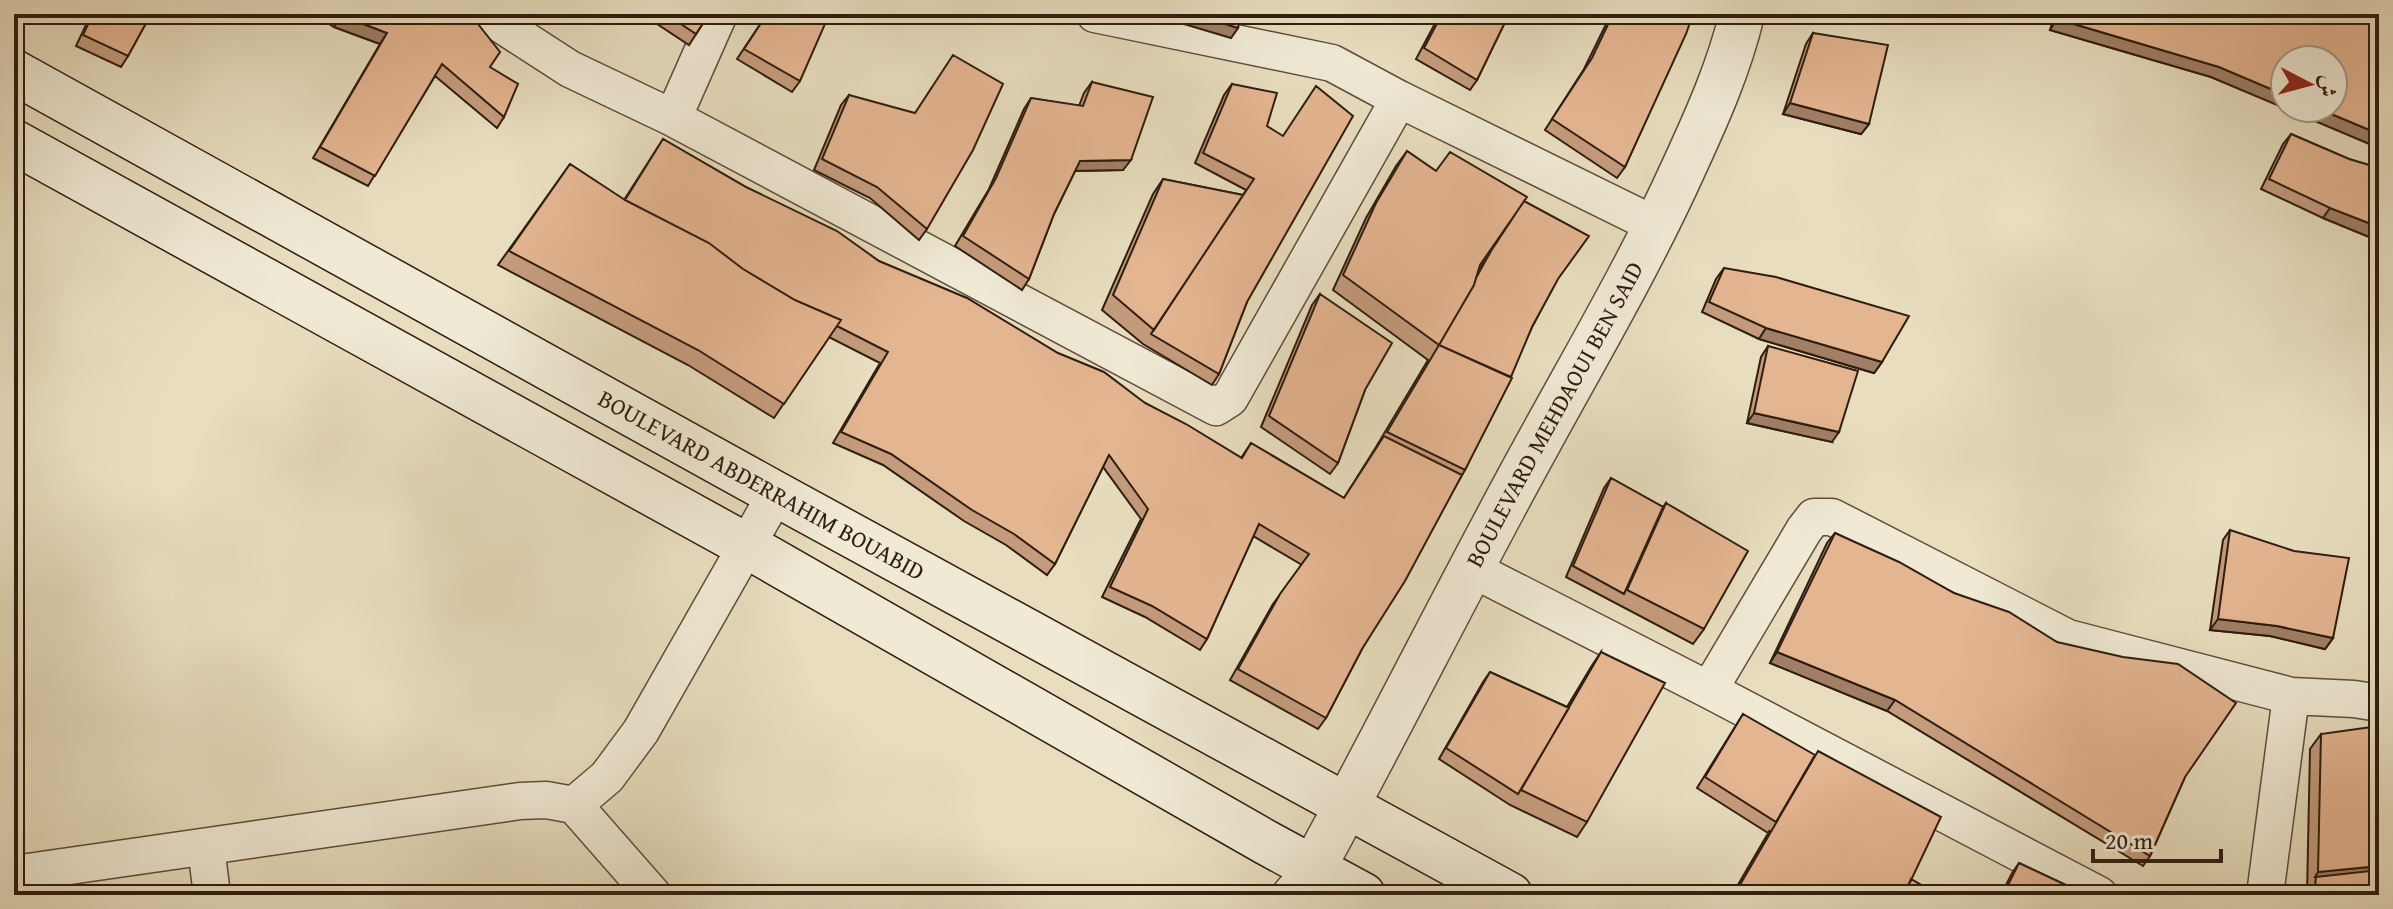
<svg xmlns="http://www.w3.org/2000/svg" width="2393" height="909" font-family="'Gentium Book Plus',Amiri,serif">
<rect width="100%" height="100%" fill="#e8debf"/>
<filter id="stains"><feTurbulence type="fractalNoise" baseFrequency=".0025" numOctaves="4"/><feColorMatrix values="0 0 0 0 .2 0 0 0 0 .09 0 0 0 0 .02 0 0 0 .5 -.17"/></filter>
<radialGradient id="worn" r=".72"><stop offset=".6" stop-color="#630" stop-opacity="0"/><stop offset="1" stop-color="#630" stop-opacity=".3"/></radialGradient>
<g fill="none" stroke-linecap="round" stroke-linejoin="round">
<defs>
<path id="minor" d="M 485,14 L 570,69 L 673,118 L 1216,407 L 1230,398 L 1399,99
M 1095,14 L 1332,63 L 1399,99 L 1657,226
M 673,118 L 719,14
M 1470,568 L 1709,690 L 2099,895
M 1709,690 L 1804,530 L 1814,517 L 1832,517 L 2068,638 L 2291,696 L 2354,699 L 2379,703
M 574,805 L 607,777 L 641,731 L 776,494
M 206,847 L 212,895
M 14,874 L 520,801 L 546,800 L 574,805 L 653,895
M 1290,895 L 1313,868
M 2265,895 L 2291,696"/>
<g id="tertiary">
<path id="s1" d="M 1313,868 C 1391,726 1462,581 1540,440 C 1590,349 1642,260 1684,167 C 1707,117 1729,68 1742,14"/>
</g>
<g id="secondary">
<path id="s2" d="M 14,72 L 776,494 L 1510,895"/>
<path d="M 14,142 L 747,546 L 1267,843 L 1363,895"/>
</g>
</defs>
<!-- minor casing -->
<use href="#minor" stroke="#5d4d3b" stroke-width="39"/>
<!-- tertiary casing -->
<use href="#tertiary" stroke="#5d4d3b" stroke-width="47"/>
<!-- secondary casing -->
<use href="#secondary" stroke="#2f1d0f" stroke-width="47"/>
<!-- minor -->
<use href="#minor" stroke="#f0ead5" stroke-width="36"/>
<!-- tertiary -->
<use href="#tertiary" stroke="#f0ead5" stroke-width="44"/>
<!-- secondary -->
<use href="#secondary" stroke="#f0ead5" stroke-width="44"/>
</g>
<!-- wall -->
<path fill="#c49c7d" stroke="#2f1d0f" stroke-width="2" fill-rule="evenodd" d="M 91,14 L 151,14 L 128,56 L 121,67 L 76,46 Z
M 313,14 L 459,14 L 490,67 L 504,117 L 497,128 L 435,76 L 368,186 L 313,158 L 380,44 L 334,27 Z
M 642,14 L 709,14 L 689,45 Z
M 767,14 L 800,81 L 792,92 L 737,59 Z
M 1440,14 L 1509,14 L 1477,80 L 1470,90 L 1416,59 Z
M 1611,14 L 1693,14 L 1625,167 L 1617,178 L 1545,130 L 1584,69 Z
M 2055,14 L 2339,14 L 2379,26 L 2379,136 L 2372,145 L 2211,77 L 2050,30 Z
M 1813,33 L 1869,124 L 1861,134 L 1783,114 L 1806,44 Z
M 1092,82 L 1123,170 L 1075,171 L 1054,214 L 1029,279 L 1022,290 L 955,246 L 989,189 L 1024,109 L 1031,98 L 1079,106 L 1084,93 Z
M 1232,84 L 1267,126 L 1247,302 L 1219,374 L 1212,385 L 1143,344 L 1102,310 L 1153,194 L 1163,179 L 1243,195 L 1246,190 L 1195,163 L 1224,95 Z
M 849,95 L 927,229 L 919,240 L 870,198 L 814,170 L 841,105 Z
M 2291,134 L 2349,159 L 2379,168 L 2379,241 L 2323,218 L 2261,189 L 2283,144 Z
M 663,139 L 746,187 L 879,261 L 1145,403 L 1241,458 L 1251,443 L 1344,498 L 1376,447 L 1428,360 L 1333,290 L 1366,218 L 1396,166 L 1407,151 L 1436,171 L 1524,201 L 1557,280 L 1532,327 L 1465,470 L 1362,649 L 1326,718 L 1318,729 L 1230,680 L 1273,604 L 1302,565 L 1253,536 L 1207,639 L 1200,650 L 1145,617 L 1102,597 L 1141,519 L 1103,467 L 1055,564 L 1047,575 L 1006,545 L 964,521 L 883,465 L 833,443 L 880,363 L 829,337 L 774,418 L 688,365 L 498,265 L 570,164 L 624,200 ZM 1516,213 L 1483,262 L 1477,272 L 1480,265 Z
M 1724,268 L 1882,362 L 1874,373 L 1759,339 L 1702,312 L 1716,279 Z
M 1320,294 L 1365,390 L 1338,463 L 1330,474 L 1261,427 L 1312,305 Z
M 1768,346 L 1832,442 L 1747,423 L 1761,357 Z
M 1611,478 L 1663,507 L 1666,503 L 1704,629 L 1693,644 L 1566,577 L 1604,488 Z
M 2230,530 L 2333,638 L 2325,649 L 2270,636 L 2210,630 L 2223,540 Z
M 1835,533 L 1954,593 L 2057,642 L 2185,777 L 2150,856 L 2143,866 L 1887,711 L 1770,663 L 1827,543 Z
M 1601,652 L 1587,822 L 1577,837 L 1510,805 L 1439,759 L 1483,682 L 1490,672 L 1567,707 L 1591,667 Z
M 1743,714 L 1911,879 L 1938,895 L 1732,895 L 1770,830 L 1768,833 L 1697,788 Z
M 2321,734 L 2379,895 L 2307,895 L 2310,749 Z
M 2019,863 L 2087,895 L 2001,895 L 2012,873 Z"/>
<!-- shaded-wall -->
<path fill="#a07f66" stroke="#2f1d0f" stroke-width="2" d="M 1131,14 L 1193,14 L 1238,28 L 1231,38 L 1174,21 Z
M 342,16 L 387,33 L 380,44 L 334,27 Z
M 2057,19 L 2219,67 L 2285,95 L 2285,108 L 2317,108 L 2379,134 L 2379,136 L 2372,145 L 2211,77 L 2050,30 Z
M 1790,103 L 1869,124 L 1861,134 L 1783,114 Z
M 1131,160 L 1123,170 L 1072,171 L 1080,161 Z
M 2330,208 L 2379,227 L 2379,241 L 2323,218 Z
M 1766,328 L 1882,362 L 1874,373 L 1759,339 Z
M 1754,413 L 1839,432 L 1832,442 L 1747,423 Z
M 2218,619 L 2277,626 L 2333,638 L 2325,649 L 2270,636 L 2210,630 Z
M 1777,652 L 1895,700 L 1887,711 L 1770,663 Z
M 2379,866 L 2379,880 L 2315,877 L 2318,872 Z"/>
<!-- building -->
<path fill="#e4b591" stroke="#2f1d0f" stroke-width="2" d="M 93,14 L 151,14 L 128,56 L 83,35 Z
M 338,14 L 459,14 L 478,24 L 500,52 L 490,67 L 518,84 L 504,117 L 442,64 L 375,176 L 320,147 L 387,33 Z
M 666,14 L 709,14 L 696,34 Z
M 767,14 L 808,14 L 825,24 L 800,81 L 744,49 Z
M 1193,14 L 1241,14 L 1238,28 Z
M 1442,14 L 1509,14 L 1477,80 L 1424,48 Z
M 1613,14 L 1693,14 L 1686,34 L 1625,167 L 1552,119 L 1592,58 Z
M 2059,14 L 2339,14 L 2379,26 L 2379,134 L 2317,108 L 2333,108 L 2333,60 L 2285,60 L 2285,95 L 2219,67 L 2057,19 Z
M 1813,33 L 1888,45 L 1869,124 L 1790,103 Z
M 953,55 L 1003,84 L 973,150 L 927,229 L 877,187 L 822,159 L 849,95 L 915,113 Z
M 1092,82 L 1153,97 L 1131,160 L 1080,161 L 1054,214 L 1029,279 L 963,236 L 996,178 L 1031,98 L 1083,106 Z
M 1232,84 L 1277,93 L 1267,126 L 1283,136 L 1316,86 L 1353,116 L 1247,302 L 1219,374 L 1151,334 L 1254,179 L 1203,153 Z
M 2291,134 L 2349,159 L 2379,168 L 2379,227 L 2330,208 L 2269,179 Z
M 663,139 L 746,187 L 837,231 L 879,261 L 967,298 L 1058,353 L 1104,372 L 1145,403 L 1186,424 L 1242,458 L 1251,443 L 1344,498 L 1384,436 L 1462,475 L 1405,581 L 1362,649 L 1326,718 L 1238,669 L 1280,594 L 1309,554 L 1259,524 L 1207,639 L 1152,606 L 1110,587 L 1148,509 L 1109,455 L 1055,564 L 1014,534 L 972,510 L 891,454 L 841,432 L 888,352 L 837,326 L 841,320 L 795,300 L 743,269 L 709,243 L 625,200 Z
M 1407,151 L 1436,171 L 1450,152 L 1527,197 L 1480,265 L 1474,285 L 1439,345 L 1343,275 L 1376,203 Z
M 570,164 L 625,200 L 709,243 L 743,269 L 795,300 L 841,320 L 784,404 L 698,350 L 509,251 Z
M 1163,179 L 1243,195 L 1154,330 L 1113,295 Z
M 1524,201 L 1589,236 L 1558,279 L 1532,327 L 1511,377 L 1439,345 L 1474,285 L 1476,278 L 1491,251 Z
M 1724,268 L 1776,277 L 1909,316 L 1882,362 L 1766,328 L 1709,302 Z
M 1320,294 L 1392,343 L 1365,390 L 1338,463 L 1269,416 Z
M 1439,345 L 1512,378 L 1465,470 L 1387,432 Z
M 1768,346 L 1858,371 L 1839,432 L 1754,413 Z
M 1611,478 L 1663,507 L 1624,594 L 1573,566 Z
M 1666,503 L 1748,551 L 1704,629 L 1627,590 Z
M 2230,530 L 2294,551 L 2349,558 L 2333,638 L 2277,626 L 2218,619 Z
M 1835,533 L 1899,562 L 1954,593 L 2009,612 L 2057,642 L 2123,657 L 2178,664 L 2236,703 L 2185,777 L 2150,856 L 1895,700 L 1777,652 Z
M 1601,652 L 1665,683 L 1587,822 L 1521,790 Z
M 1490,672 L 1569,708 L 1518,794 L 1446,748 Z
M 1743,714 L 1815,755 L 1776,822 L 1705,777 Z
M 2379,726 L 2379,866 L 2318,872 L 2321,734 Z
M 1818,751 L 1941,817 L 1904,895 L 1734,895 Z
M 2019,863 L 2087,895 L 2003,895 Z
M 2379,870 L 2379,895 L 2314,895 L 2316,877 Z
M 1911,879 L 1938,895 L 1904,895 Z"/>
<g text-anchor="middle" stroke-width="8" stroke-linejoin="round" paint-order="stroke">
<!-- street labels -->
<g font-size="24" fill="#2f1d0f" stroke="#f0ead5">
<text dy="8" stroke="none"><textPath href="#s1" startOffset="514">BOULEVARD MEHDAOUI BEN SAID</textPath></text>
<text dy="8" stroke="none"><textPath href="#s2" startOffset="854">BOULEVARD ABDERRAHIM BOUABID</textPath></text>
</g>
</g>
<!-- margin -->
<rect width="2393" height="909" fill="none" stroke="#e8debf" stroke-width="48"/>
<rect x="16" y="16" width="2361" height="877" fill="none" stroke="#2f1d0f" stroke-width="4"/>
<rect x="24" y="24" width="2345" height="861" fill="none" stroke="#2f1d0f" stroke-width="2"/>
<!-- north arrow -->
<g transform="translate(2309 84) rotate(96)"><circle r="38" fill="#f0ead5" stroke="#a39886" stroke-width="2"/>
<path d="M0-6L14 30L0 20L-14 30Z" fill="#8f2418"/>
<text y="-12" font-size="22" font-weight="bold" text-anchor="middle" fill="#2f1d0f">ش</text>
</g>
<!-- scale -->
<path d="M2093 849v12h128v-12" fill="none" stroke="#2f1d0f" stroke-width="4"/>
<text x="2105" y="849" font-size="24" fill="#2f1d0f" stroke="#f0ead5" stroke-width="6" paint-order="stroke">20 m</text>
<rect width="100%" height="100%" filter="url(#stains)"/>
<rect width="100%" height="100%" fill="url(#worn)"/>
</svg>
